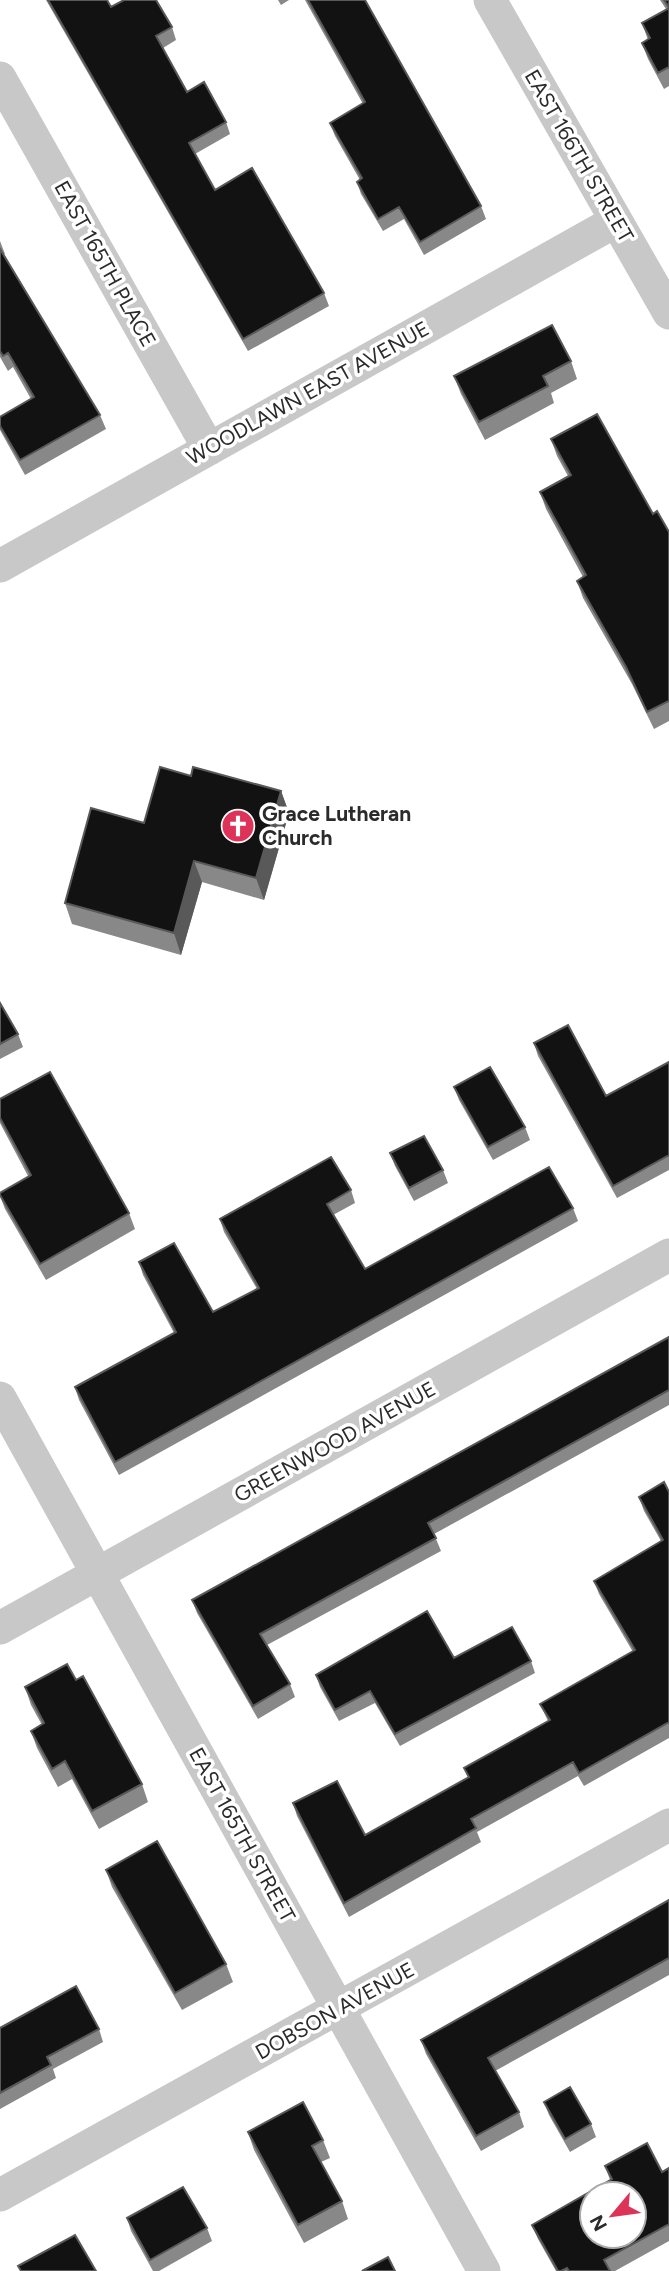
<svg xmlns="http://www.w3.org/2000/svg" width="669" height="2271" font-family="Figtree,sans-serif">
<rect width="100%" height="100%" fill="#fff"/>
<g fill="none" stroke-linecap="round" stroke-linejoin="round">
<!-- street -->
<path stroke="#c8c8c8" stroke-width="33" d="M 490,0 L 669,313
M 0,78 L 209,449
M 0,566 L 616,221
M 0,1398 L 484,2271
M 0,1628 L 669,1255
M 0,2195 L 669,1825"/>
</g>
<!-- wall -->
<path fill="#888" d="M 46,0 L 107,0 L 111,7 L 172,27 L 176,40 L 163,48 L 187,92 L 226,122 L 230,134 L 195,154 L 215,190 L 324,293 L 329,306 L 248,351 Z
M 278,0 L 289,0 L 281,5 Z
M 305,0 L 365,0 L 481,206 L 486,219 L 424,255 L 404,219 L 383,231 L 361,194 L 357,182 L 360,180 L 335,136 L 330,123 L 363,104 Z
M 660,0 L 669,0 L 669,86 L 664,89 L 648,59 L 642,43 L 648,40 L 642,23 L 666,9 Z
M 0,241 L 5,254 L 4,254 L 100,415 L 106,429 L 25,475 L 0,430 L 0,417 L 31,399 L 13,367 L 8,371 L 0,357 Z
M 571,361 L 577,379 L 551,393 L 554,403 L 485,440 L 461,394 L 454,376 Z
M 551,439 L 653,514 L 669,532 L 669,721 L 654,729 L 632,684 L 583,598 L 577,581 L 583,577 L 546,509 L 540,492 L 568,476 L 557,456 Z
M 191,776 L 281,791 L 289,813 L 264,900 L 202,882 L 181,955 L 72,924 L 65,903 Z
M 0,1003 L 18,1034 L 23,1047 L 0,1059 Z
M 534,1043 L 606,1096 L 669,1062 L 669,1170 L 617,1198 L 538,1056 Z
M 454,1087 L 525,1127 L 530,1140 L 493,1160 L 459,1100 Z
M 0,1099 L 129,1213 L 135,1229 L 46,1280 L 5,1209 L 0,1196 L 0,1193 L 28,1176 L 0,1123 Z
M 390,1153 L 443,1170 L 448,1183 L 414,1201 L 395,1166 Z
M 351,1190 L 355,1203 L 333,1215 L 365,1269 L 573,1208 L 578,1221 L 119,1475 L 79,1400 L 75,1387 L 174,1333 L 143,1275 L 139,1262 L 213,1312 L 257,1289 L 224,1232 L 220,1219 Z
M 669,1337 L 669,1405 L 434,1534 L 441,1551 L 267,1645 L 290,1684 L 295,1697 L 258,1719 L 197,1613 L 192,1600 Z
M 669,1492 L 669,1738 L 584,1786 L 578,1776 L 477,1832 L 481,1842 L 349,1917 L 297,1816 L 293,1803 L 365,1835 L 468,1778 L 464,1768 L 548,1721 L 540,1704 L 633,1652 L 599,1594 L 594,1581 L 661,1541 L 644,1511 L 639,1497 Z
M 454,1658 L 531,1661 L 535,1673 L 400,1746 L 375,1703 L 339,1721 L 320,1687 L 316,1675 Z
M 76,1680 L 142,1784 L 148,1802 L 99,1829 L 72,1779 L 58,1787 L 37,1748 L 31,1731 L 42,1725 L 31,1705 L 25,1687 Z
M 106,1870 L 226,1964 L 233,1982 L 182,2010 L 112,1887 Z
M 669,1900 L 669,1975 L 495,2071 L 519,2112 L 524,2127 L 481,2151 L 426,2054 L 421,2040 Z
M 0,2028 L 99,2029 L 103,2042 L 53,2069 L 56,2078 L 0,2109 Z
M 544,2102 L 591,2124 L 596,2137 L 570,2152 L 549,2115 Z
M 248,2132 L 323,2140 L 330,2158 L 321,2162 L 342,2201 L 348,2219 L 304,2243 L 254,2150 Z
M 605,2166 L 662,2172 L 669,2168 L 669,2241 L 615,2271 L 556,2271 L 538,2239 L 532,2225 L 610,2180 Z
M 127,2218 L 207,2228 L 212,2241 L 159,2271 L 153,2271 L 131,2231 Z"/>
<!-- shaded-wall -->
<path fill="#595959" d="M 281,791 L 289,813 L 264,900 L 256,878 Z
M 194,861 L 202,882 L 181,955 L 174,933 Z"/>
<!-- building -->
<path fill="#121212" stroke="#595959" stroke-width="2" fill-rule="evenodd" d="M 48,0 L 107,0 L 111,7 L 124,0 L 156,0 L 172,27 L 156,36 L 187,92 L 204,82 L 226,122 L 189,143 L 215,190 L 252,168 L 324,293 L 243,339 Z
M 308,0 L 365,0 L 481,206 L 420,242 L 399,207 L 378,219 L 357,182 L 362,178 L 330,123 L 365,102 Z
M 664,0 L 669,0 L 669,67 L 658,73 L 642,43 L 650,38 L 642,23 L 669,8 Z
M 0,249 L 100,415 L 20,460 L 0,426 L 0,417 L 34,397 L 8,353 L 3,356 L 0,351 Z
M 552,325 L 571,361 L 543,376 L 548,386 L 479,422 L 454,376 Z
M 597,414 L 653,514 L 657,511 L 669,532 L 669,701 L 647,712 L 626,667 L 577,581 L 586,575 L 540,492 L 571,475 L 551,439 Z
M 160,767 L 191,776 L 193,767 L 281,791 L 256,878 L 194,861 L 174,933 L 65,903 L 91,808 L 144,823 Z
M 0,1003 L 18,1034 L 0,1044 Z
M 568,1025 L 606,1096 L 669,1062 L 669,1155 L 613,1186 L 534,1043 Z
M 490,1067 L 525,1127 L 488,1147 L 454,1087 Z
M 50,1072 L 129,1213 L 40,1264 L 0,1195 L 0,1193 L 31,1175 L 0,1118 L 0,1099 Z
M 424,1136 L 443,1170 L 409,1188 L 390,1153 Z
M 331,1157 L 351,1190 L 327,1204 L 365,1269 L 549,1167 L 573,1208 L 115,1462 L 75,1387 L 176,1332 L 139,1262 L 174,1243 L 213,1312 L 259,1288 L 220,1219 Z
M 669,1337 L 669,1390 L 428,1523 L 436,1538 L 260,1634 L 290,1684 L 253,1706 L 192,1600 Z
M 664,1482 L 669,1492 L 669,1722 L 579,1773 L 573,1762 L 471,1819 L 476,1828 L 344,1903 L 293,1803 L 337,1781 L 365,1835 L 469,1777 L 464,1768 L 550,1720 L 540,1704 L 635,1650 L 594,1581 L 663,1540 L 639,1497 Z
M 427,1611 L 454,1658 L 512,1627 L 531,1661 L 395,1734 L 370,1691 L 335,1710 L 316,1675 Z
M 67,1664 L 76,1680 L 83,1676 L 142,1784 L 92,1811 L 65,1761 L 52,1769 L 31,1731 L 44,1723 L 25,1687 Z
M 157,1841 L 226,1964 L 175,1993 L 106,1870 Z
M 669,1900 L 669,1958 L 488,2058 L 519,2112 L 476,2136 L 421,2040 Z
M 76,1986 L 99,2029 L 47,2057 L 51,2065 L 0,2093 L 0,2028 Z
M 570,2087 L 591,2124 L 565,2139 L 544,2102 Z
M 303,2102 L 323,2140 L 312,2146 L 342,2201 L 298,2225 L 248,2132 Z
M 647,2143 L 662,2172 L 669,2168 L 669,2224 L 604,2260 L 610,2271 L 569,2271 L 567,2268 L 561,2271 L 558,2271 L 532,2225 L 612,2179 L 605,2166 ZM 592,2194 L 634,2194 L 634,2236 L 592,2236 Z
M 183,2187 L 207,2228 L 150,2260 L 127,2218 Z
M 75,2235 L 96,2271 L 21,2271 L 18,2266 Z
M 388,2257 L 395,2271 L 362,2271 Z"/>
<!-- icons -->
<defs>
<symbol id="church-disc" viewBox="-11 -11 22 22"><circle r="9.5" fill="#dd3359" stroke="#fff"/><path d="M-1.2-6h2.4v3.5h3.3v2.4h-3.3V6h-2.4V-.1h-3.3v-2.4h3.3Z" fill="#fff"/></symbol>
</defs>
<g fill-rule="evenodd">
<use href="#church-disc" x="219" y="807" width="38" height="38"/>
</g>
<g text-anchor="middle" stroke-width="7" stroke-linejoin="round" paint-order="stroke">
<!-- street labels -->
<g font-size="21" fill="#2b2b2b" stroke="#fff">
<text transform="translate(579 156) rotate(60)" y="7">EAST 166TH STREET</text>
<text transform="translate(105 264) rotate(61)" y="7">EAST 165TH PLACE</text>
<text transform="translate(308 393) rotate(-29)" y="7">WOODLAWN EAST AVENUE</text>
<text transform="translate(335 1442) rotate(-29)" y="7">GREENWOOD AVENUE</text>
<text transform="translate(242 1835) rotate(61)" y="7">EAST 165TH STREET</text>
<text transform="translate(335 2011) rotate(-29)" y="7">DOBSON AVENUE</text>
</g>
<!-- poi labels -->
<g font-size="21" font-weight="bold" fill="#2b2b2b" stroke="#fff" text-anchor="start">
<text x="262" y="821">Grace Lutheran<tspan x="262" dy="24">Church</tspan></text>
</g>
</g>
<!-- north arrow -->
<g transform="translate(613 2215) rotate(241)"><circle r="33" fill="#ffffff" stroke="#aaaaaa" stroke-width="2"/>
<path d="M0-5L12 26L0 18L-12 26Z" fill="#dd3359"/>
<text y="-10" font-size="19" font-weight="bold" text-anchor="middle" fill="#2b2b2b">N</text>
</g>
</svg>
